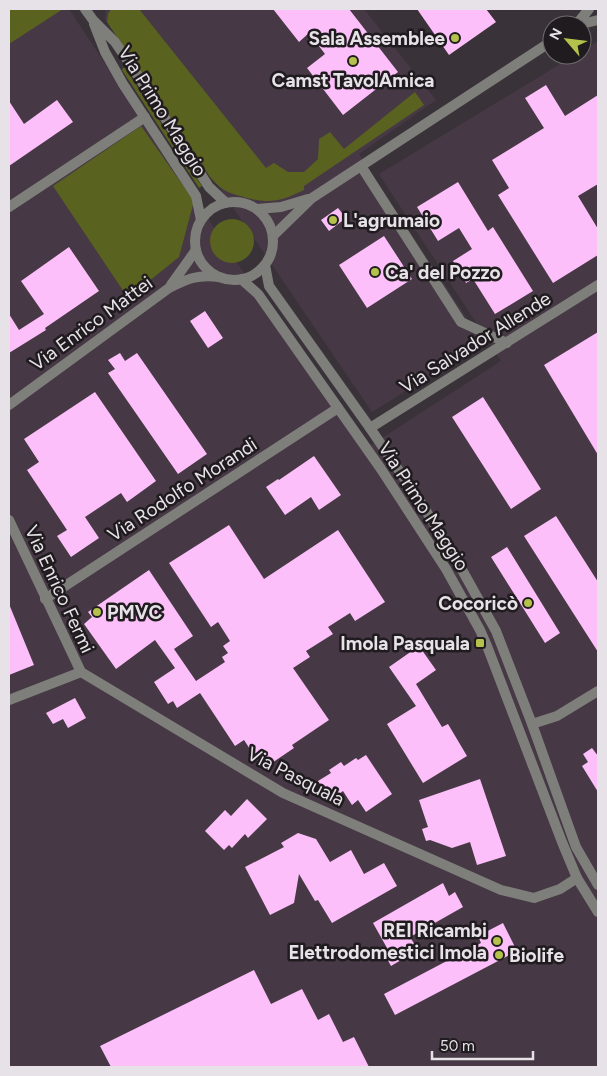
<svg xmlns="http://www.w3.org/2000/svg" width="607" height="1076" font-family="Figtree,sans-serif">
<rect width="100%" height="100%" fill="#3a3239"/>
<!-- built -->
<path fill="#463945" d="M 9,9 L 69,9 L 362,451 L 501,361 L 379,174 L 575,55 L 582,55 L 582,51 L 598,41 L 598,1067 L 9,1067 Z
M 106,9 L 364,9 L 436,100 L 359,154 L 483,343 L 372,412 L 105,19 Z"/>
<!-- green -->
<path fill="#5a6220" d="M 9,9 L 63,9 L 9,44 Z
M 111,9 L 139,9 L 266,168 L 274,163 L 288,172 L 304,172 L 318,159 L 319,139 L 330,132 L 344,149 L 415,92 L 424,105 L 304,186 L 304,190 C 281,201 271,204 247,198 C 228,192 224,193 210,177 L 107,22 L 108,14 Z
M 123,68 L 125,68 L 202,186 L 199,188 L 122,70 Z
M 141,126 L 194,201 L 179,257 L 128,298 L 53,186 Z
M210 241a22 22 0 1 1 44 0a22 22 0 1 1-44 0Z"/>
<!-- building -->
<path fill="#fdbffa" d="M 273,9 L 349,9 L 398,72 L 343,115 L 307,68 L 325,54 L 309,33 L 299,42 Z
M 417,9 L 486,9 L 496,22 L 449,55 Z
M 546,85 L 565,116 L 598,95 L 598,184 L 578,196 L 598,229 L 598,255 L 553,283 L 498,195 L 509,188 L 492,160 L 544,128 L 525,98 Z
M 57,100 L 73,122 L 9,166 L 9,101 L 24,124 Z
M 458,182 L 488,231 L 493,227 L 533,291 L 495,314 L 473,279 L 466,283 L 453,261 L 472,249 L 459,228 L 438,241 L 417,207 Z
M 338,208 L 346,218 L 329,231 L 321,220 Z
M 384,236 L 412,279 L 367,308 L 339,265 Z
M 69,247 L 99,291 L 45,328 L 46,330 L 9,353 L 9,314 L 19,330 L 44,314 L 21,281 Z
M 205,311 L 223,338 L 208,348 L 190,321 Z
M 598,332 L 598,455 L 544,365 Z
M 120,353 L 125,361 L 137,353 L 207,454 L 178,474 L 108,373 L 115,369 L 108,360 Z
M 95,392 L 156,481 L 127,502 L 121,493 L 85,517 L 99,538 L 71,557 L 57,536 L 67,530 L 27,470 L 39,462 L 24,439 Z
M 483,397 L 541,489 L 511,509 L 452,417 Z
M 314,456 L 341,495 L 319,510 L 311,497 L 285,515 L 266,487 L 278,479 L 279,480 Z
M 556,516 L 598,582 L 598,652 L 524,536 Z
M 229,525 L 264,579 L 338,530 L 385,602 L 355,621 L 350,613 L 328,627 L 333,634 L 306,651 L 310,657 L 293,668 L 329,720 L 292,745 L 294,748 L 263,769 L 244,740 L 235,746 L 200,693 L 177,708 L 173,701 L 168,704 L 154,682 L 175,668 L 155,640 L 116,669 L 84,624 L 92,617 L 88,612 L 149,570 L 193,636 L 174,649 L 196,681 L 225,662 L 222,657 L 228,653 L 223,646 L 230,641 L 218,622 L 211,627 L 169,563 Z
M 507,547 L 560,633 L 545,643 L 491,557 Z
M 9,604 L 34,665 L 9,675 Z
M 419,646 L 436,670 L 416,684 L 442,727 L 448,724 L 467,756 L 423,783 L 387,724 L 416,706 L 389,667 Z
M 75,698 L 86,718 L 68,728 L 63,719 L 53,724 L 46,713 Z
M 592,748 L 598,756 L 598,792 L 582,766 L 588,762 L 583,754 Z
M 366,755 L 392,794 L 366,812 L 358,800 L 352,805 L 343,791 L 331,800 L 318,781 L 331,773 L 329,770 L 341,762 L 344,766 L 356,758 L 358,760 Z
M 480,779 L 506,856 L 477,865 L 470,842 L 452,848 L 430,840 L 426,841 L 422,829 L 428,827 L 419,800 Z
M 247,799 L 267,819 L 248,838 L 245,834 L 232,848 L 229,845 L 224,850 L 205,831 L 225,810 L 231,816 Z
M 298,833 L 316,839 L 330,862 L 351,850 L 364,874 L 384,863 L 397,886 L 332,923 L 318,900 L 315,901 L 299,874 L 294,903 L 270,915 L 245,867 L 284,847 L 281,843 Z
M 443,883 L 449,896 L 455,892 L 463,907 L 410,937 L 418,950 L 391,966 L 383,951 L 387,948 L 373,923 Z
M 503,923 L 517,951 L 395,1015 L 384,994 L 481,943 L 478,936 Z
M 254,970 L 271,1004 L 302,989 L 318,1020 L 329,1014 L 343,1042 L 354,1037 L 369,1067 L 111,1067 L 100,1046 Z"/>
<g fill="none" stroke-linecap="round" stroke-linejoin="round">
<!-- minor -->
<path stroke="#7e7f7a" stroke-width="10" d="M 576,25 L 589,9
M 578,25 L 598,20
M 361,166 L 461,322 L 507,343
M 9,207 L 145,117
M 257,209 L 281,207 L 308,199
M 273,236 L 312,198 L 552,41
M 171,285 L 196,250
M 9,405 L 169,288 C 187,279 198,274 219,277
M 370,428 L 598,285
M 9,520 L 81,672
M 45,599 L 338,408
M 9,700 L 81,672 L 283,793 L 501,890 L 534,898 L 560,889 L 577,878
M 532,724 L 557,716 L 598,691"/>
<!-- tertiary -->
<path stroke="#7e7f7a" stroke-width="10" d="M 85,9 L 93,20 L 115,42 L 136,73 L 209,187 L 226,203
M 94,24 L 105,52 L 123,84 L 196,196 L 201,220
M195 241a39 39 0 1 1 78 0a39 39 0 1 1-78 0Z
M 265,265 L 269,286 L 370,428 L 421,503 L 456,559 L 496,631 L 532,724 L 576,847 L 598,885
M 241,279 L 258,294 L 381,469 L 446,569 L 480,630 L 487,646 L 562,842 L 577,878 L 598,912"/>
</g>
<!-- markers -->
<g fill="#b4c24b" stroke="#1f1b1e" stroke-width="2">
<circle cx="455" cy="38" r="5"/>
<circle cx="353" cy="61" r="5"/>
<circle cx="333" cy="220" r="5"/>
<circle cx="375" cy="272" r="5"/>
<circle cx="528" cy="603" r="5"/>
<circle cx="97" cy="612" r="5"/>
<rect x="475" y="638" width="10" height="10" rx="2.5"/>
<circle cx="497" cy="941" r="5"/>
<circle cx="499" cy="955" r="5"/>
</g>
<g text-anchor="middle" stroke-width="5" stroke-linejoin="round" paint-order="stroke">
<!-- poi labels -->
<g font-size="19" font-weight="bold" fill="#e7e2e7" stroke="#1f1b1e" text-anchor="end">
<text x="445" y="45">Sala Assemblee</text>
<text x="353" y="87" text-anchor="middle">Camst TavolAmica</text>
<text x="343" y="227" text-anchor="start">L'agrumaio</text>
<text x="385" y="279" text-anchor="start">Ca' del Pozzo</text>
<text x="518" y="610">Cocoricò</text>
<text x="107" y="619" text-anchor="start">PMVC</text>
<text x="470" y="650">Imola Pasquala</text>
<text x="487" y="937">REI Ricambi<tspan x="487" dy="22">Elettrodomestici Imola</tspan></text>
<text x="509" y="962" text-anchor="start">Biolife</text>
</g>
<!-- street labels -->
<g font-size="19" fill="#e7e2e7" stroke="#1f1b1e">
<text transform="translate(163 111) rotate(58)" y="7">Via Primo Maggio</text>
<text transform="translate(91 323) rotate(-36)" y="7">Via Enrico Mattei</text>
<text transform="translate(475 342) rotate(-32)" y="7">Via Salvador Allende</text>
<text transform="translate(182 489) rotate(-33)" y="7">Via Rodolfo Morandi</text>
<text transform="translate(424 506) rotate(57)" y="7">Via Primo Maggio</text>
<text transform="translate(60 589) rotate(65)" y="7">Via Enrico Fermi</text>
<text transform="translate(296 776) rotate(27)" y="7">Via Pasquala</text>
</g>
</g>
<!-- border -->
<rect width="607" height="1076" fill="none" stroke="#e7e2e7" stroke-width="20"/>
<!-- north arrow -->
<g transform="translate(567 40) rotate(298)"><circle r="24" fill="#1f1b1e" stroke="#6f6b6e"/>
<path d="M0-4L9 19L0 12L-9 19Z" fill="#b4c24b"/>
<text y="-8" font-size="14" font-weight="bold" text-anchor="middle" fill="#e7e2e7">N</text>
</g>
<!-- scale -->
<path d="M432 1051v8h101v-8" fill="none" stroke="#e7e2e7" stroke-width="2.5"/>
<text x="440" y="1051" font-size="15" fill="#e7e2e7" stroke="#1f1b1e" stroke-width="4" paint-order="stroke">50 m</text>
</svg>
